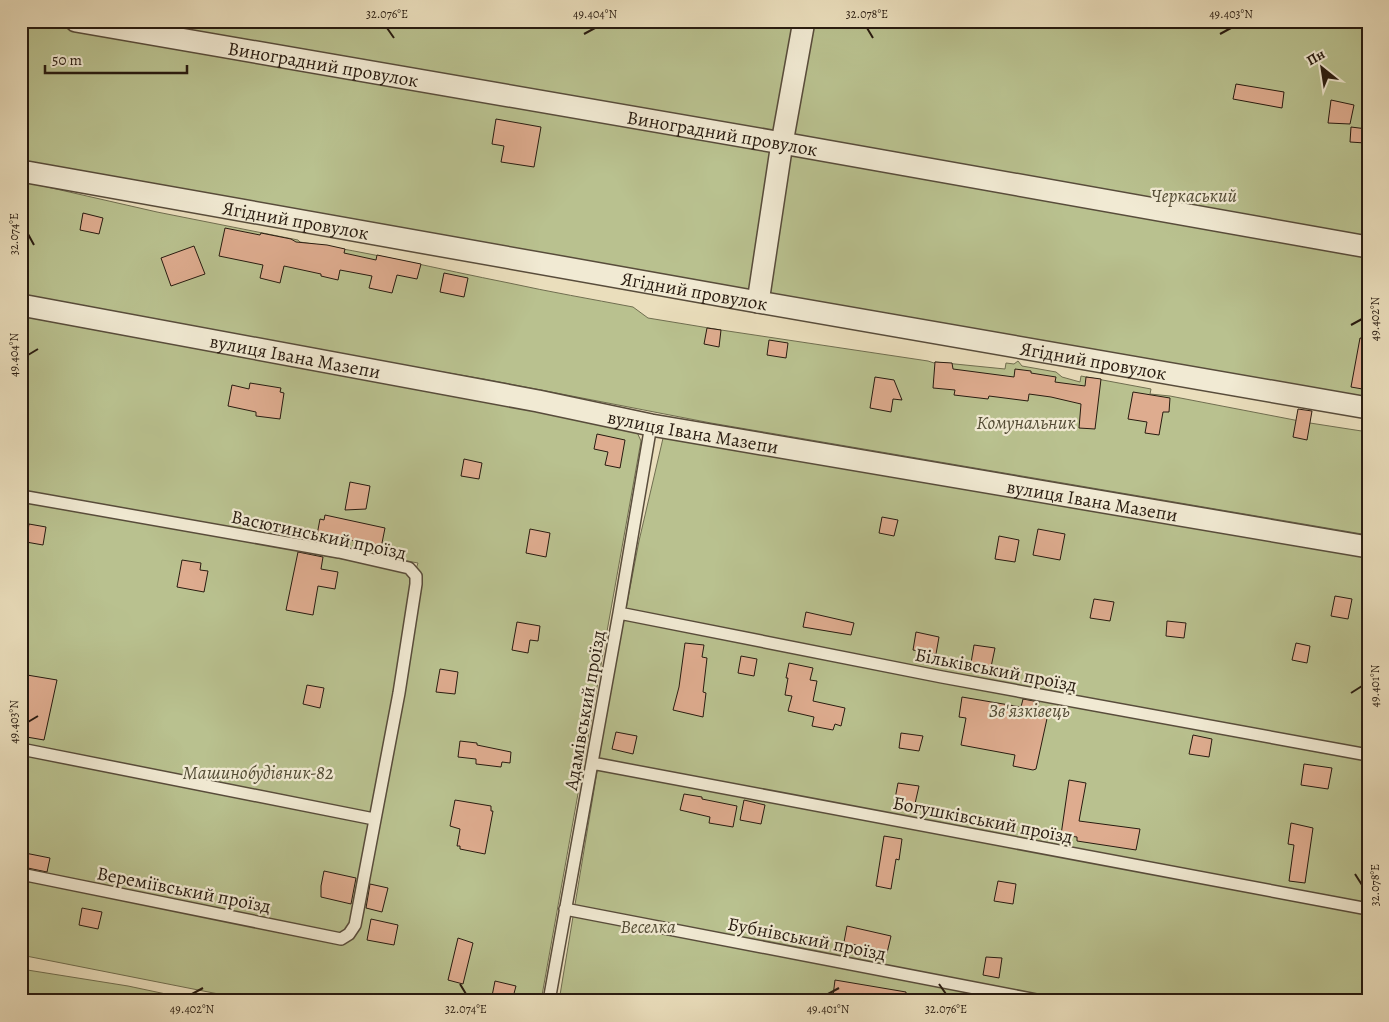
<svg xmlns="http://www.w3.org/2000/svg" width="1389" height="1022" font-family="Alegreya,serif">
<rect width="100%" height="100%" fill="#eadebc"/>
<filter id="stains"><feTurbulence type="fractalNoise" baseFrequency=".004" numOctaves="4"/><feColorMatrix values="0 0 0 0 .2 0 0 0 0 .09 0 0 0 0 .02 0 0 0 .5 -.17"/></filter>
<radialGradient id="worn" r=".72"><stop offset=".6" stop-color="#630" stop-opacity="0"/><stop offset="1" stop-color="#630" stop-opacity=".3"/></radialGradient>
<!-- green -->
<path fill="#b9c18f" stroke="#706e50" d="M 21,21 L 1368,21 L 1368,401 L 21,161 Z
M 21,181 L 157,212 L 298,240 L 300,242 C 370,252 438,269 509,283 C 550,292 591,299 633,307 L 648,318 L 721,330 L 928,361 L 934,363 L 935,362 L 1005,369 L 1006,363 L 1014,364 L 1018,361 L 1022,366 L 1056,372 L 1062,377 L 1080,382 L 1081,376 L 1151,389 L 1150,394 L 1170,396 L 1310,423 L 1368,432 L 1368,535 L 711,423 L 484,379 L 348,356 L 21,294 Z
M 21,316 L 636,430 L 641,441 L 541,1001 L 254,1001 L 21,955 L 21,501 L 415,572 L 418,563 L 21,490 Z
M 664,434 L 1368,556 L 1368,1001 L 559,1001 L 597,772 L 599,750 L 639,541 Z
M 21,969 L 128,986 L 199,1001 L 21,1001 Z"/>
<!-- building -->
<path fill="#deac8f" stroke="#281b10" d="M 1236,84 L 1284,92 L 1282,108 L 1233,99 Z
M 1331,100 L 1354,105 L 1350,124 L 1328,123 Z
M 496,119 L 541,127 L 534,167 L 501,162 L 504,146 L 492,144 Z
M 1351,127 L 1367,129 L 1365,143 L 1350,142 Z
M 83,213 L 103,218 L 99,234 L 80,230 Z
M 225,228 L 260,235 L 261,233 L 291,239 L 296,242 L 327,245 L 345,249 L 344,253 L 376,260 L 377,255 L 421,264 L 417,279 L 397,275 L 392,293 L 369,288 L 372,276 L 340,270 L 338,280 L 321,276 L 321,274 L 284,266 L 280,283 L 260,278 L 263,265 L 219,256 Z
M 194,246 L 205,274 L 171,286 L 161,258 Z
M 444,273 L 468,278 L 464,297 L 440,292 Z
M 707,328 L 721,330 L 719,347 L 704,344 Z
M 1360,338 L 1368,339 L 1368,390 L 1351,387 Z
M 769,340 L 788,343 L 786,358 L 767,355 Z
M 935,362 L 952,363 L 953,369 L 1014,377 L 1015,369 L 1031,371 L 1031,373 L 1056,377 L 1055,382 L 1085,386 L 1086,377 L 1101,379 L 1095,429 L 1079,428 L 1081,404 L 1051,397 L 1029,394 L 1028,401 L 989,396 L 988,399 L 954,395 L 955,390 L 933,388 Z
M 875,377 L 894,380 L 902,400 L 893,399 L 891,412 L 870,408 Z
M 250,383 L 281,388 L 280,392 L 284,393 L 280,419 L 256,416 L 256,412 L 228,406 L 232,385 L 249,389 Z
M 1133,392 L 1170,398 L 1169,412 L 1163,412 L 1159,435 L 1145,433 L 1147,422 L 1128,419 Z
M 1298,409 L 1312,411 L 1307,440 L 1293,437 Z
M 597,434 L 625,440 L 620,468 L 605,465 L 608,452 L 594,449 Z
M 464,459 L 482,463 L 479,479 L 461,476 Z
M 350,482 L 370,486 L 366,509 L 345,510 Z
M 325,515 L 385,528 L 381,548 L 361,545 L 361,542 L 317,535 L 320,519 L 324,520 Z
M 882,517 L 898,520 L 894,536 L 879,533 Z
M 29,524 L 46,527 L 43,545 L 26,542 Z
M 530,529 L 550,533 L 546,557 L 526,553 Z
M 1038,529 L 1065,534 L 1060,560 L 1033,555 Z
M 999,536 L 1019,540 L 1015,562 L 995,559 Z
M 298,552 L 323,557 L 321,569 L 338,572 L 335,589 L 318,586 L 313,615 L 286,610 Z
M 182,560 L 201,563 L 200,570 L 208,571 L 204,592 L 177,587 Z
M 1335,596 L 1352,599 L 1348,619 L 1331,616 Z
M 1094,599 L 1114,602 L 1110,621 L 1090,618 Z
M 806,612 L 854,623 L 851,635 L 803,627 Z
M 1167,621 L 1186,623 L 1184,638 L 1166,636 Z
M 517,622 L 540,626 L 538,641 L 530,640 L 528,653 L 512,650 Z
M 916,632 L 939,637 L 936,654 L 913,650 Z
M 685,643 L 704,645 L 702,657 L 707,658 L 703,692 L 706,693 L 703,717 L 673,710 L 679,687 Z
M 1296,643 L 1310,646 L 1307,663 L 1292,660 Z
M 974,645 L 995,648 L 991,667 L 971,663 Z
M 741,656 L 757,659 L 754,676 L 738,673 Z
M 789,663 L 813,668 L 810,680 L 817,681 L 813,701 L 845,708 L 841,726 L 835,724 L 833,730 L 812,726 L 814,717 L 788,711 L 792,696 L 785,695 L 788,678 L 786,678 Z
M 440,669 L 458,672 L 455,694 L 436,692 Z
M 21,674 L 57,680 L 44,740 L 21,736 Z
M 307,685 L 324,688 L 320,708 L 303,704 Z
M 962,697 L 1021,707 L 1023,699 L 1039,702 L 1037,712 L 1048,714 L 1036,769 L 1033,770 L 1013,766 L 1015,755 L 961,745 L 966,718 L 959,717 Z
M 616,732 L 637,736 L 633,754 L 612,749 Z
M 901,733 L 923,736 L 919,751 L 899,748 Z
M 1193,735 L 1212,739 L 1209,757 L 1189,754 Z
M 460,741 L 477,743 L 477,745 L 511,752 L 510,763 L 502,762 L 501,767 L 476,764 L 476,759 L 458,757 Z
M 1304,764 L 1332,768 L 1328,789 L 1301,785 Z
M 1069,780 L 1086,783 L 1079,821 L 1140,829 L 1136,850 L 1077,841 L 1077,837 L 1061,835 Z
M 898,783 L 919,786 L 914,808 L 894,804 Z
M 684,794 L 702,797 L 702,799 L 737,806 L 733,827 L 709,823 L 710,817 L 680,810 Z
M 455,800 L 491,806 L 491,811 L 493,811 L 485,854 L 460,849 L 460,846 L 457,846 L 460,829 L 450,826 Z
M 744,800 L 765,805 L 761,824 L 740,820 Z
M 1291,823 L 1313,828 L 1305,883 L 1289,881 L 1294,845 L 1288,844 Z
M 884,836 L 902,839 L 899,860 L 896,859 L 891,889 L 876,886 Z
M 25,853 L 50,858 L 47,872 L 23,867 Z
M 324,871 L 356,878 L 351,904 L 321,897 L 321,886 Z
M 998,881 L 1016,884 L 1013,904 L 994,901 Z
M 370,884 L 388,888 L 382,912 L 366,908 Z
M 82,908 L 102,912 L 98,929 L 79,925 Z
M 371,919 L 398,925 L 394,945 L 367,940 Z
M 847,926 L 891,936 L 887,953 L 844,942 Z
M 458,938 L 473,943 L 463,984 L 448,980 Z
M 986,957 L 1002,958 L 999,978 L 983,975 Z
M 835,980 L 906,992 L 906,1001 L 858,1001 L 833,996 Z
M 495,981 L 516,986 L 512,1001 L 491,1001 Z"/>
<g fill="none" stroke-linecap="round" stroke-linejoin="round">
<defs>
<path id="lane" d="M 21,496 L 339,552 L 409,568 L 416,576 L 416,584 L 399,693 L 355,925 L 349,934 L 341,939 L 21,874
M 619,613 L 942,677 L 1368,755
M 21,749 L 374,819
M 592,763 L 1368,909
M 565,909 L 1042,1001
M 549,1001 L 619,613 L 651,425"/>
<g id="street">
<path id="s1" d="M 76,21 L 782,143 L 1368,247"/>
<path id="s2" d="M 21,171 L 758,302 L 1368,408"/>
<path d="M 758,302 L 782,143 L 804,21"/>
<path id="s3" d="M 21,305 L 538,401 L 651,425 L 1368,547"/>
</g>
</defs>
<!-- lane casing -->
<use href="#lane" stroke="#584c3b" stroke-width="14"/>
<!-- street casing -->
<use href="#street" stroke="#584c3b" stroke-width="24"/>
<!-- lane -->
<use href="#lane" stroke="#f1ead3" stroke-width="11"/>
<!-- street -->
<use href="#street" stroke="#f1ead3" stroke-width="21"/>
</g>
<!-- ticks -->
<path fill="none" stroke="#281b10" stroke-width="2" d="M 387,28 L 394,38M 867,28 L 873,38M 584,34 L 595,28M 1220,34 L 1231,28M 28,234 L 34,245M 1351,325 L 1362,319M 28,355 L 38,349M 1351,693 L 1362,686M 28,722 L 38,716M 1355,874 L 1362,885M 460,984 L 466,994M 939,984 L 946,994M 192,994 L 203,988M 828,994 L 839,988"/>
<g text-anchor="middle" stroke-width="4.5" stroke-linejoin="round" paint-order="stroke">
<!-- street labels -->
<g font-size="19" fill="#281b10" stroke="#f1ead3">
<text dy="7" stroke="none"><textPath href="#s1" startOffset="251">Виноградний провулок</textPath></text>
<text dy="7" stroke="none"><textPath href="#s1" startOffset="656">Виноградний провулок</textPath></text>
<text dy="7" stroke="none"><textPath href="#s2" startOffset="279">Ягідний провулок</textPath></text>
<text dy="7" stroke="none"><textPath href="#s2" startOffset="684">Ягідний провулок</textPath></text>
<text dy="7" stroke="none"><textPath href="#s3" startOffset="279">вулиця Івана Мазепи</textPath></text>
<text dy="7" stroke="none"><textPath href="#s2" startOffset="1089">Ягідний провулок</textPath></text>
<text dy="7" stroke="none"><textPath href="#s3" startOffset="684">вулиця Івана Мазепи</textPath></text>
<text dy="7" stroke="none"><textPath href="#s3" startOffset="1089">вулиця Івана Мазепи</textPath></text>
<text transform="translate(319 534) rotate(12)" y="7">Васютинський проїзд</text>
<text transform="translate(996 669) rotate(11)" y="7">Більківський проїзд</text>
<text transform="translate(584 710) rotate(-80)" y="7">Адамівський проїзд</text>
<text transform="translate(983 819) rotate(11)" y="7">Богушківський проїзд</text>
<text transform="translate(184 889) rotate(11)" y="7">Вереміївський проїзд</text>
<text transform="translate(807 938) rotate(11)" y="7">Бубнівський проїзд</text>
</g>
<!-- park labels -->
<g font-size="19" font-style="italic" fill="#544d36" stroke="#f1ead3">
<text x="1194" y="202">Черкаський</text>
<text x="1026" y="429">Комунальник</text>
<text x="1029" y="717">Зв'язківець</text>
<text x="258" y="779">Машинобудівник-82</text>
<text x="648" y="933">Веселка</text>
</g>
</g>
<!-- margin -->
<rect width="1389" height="1022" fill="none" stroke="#eadebc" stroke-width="55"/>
<!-- north arrow -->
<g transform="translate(1322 68) rotate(330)" stroke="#f1ead3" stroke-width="4" paint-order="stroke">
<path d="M0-4L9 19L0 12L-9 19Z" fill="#281b10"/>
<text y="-8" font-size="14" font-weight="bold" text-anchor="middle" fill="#281b10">Пн</text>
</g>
<!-- scale -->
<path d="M45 65v8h142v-8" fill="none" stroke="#281b10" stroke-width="2.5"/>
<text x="52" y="65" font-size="15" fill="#281b10" stroke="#f1ead3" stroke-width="4" paint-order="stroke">50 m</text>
<rect x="28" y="28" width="1334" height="966" fill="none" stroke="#281b10" stroke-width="2"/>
<g font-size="12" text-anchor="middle" fill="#281b10">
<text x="387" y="18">32.076°E</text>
<text x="595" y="18">49.404°N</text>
<text x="867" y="18">32.078°E</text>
<text x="1231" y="18">49.403°N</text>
<text transform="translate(14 234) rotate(-90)" y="4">32.074°E</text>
<text transform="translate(1375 319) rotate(-90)" y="4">49.402°N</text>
<text transform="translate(14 355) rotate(-90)" y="4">49.404°N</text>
<text transform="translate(1375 686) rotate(-90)" y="4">49.401°N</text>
<text transform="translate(14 722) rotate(-90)" y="4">49.403°N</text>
<text transform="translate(1375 885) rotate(-90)" y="4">32.078°E</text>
<text x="192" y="1013">49.402°N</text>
<text x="466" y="1013">32.074°E</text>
<text x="828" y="1013">49.401°N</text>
<text x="946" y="1013">32.076°E</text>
</g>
<rect width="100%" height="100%" filter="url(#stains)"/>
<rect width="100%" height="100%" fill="url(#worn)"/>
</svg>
